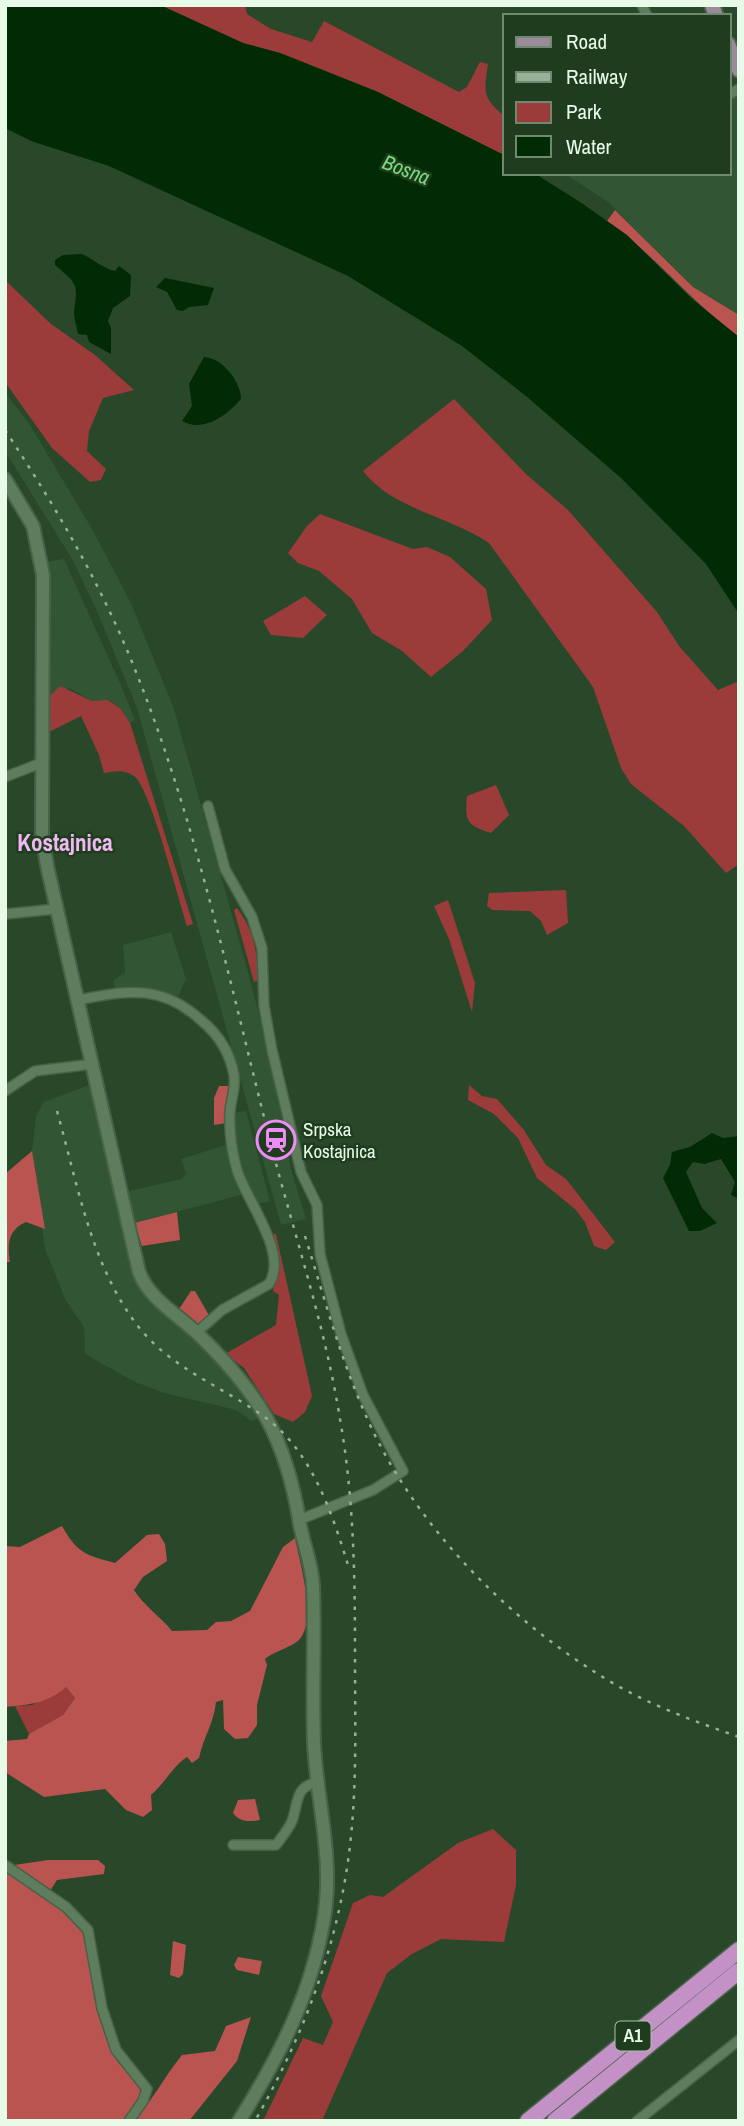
<svg xmlns="http://www.w3.org/2000/svg" width="744" height="2126" font-family="'Archivo Narrow',sans-serif">
<rect width="100%" height="100%" fill="#294729"/>
<!-- built -->
<path fill="#325533" d="M 739,95 L 739,315 L 693,287 L 608,202 L 564,173 L 728,173 L 728,100 Z
M 5,392 L 30,425 L 91,527 L 131,603 L 174,709 L 248,972 L 272,1065 L 291,1169 L 306,1219 L 281,1225 L 137,708 L 96,609 L 72,559 L 5,451 Z
M 64,559 L 120,683 L 135,720 L 130,723 L 121,709 L 109,700 L 92,701 L 69,688 L 48,698 L 45,562 Z
M 171,932 L 186,979 L 178,997 L 153,990 L 115,989 L 113,981 L 125,972 L 123,945 Z
M 89,1085 L 133,1267 L 216,1358 L 258,1418 L 252,1421 L 236,1410 L 164,1393 L 133,1381 L 85,1354 L 84,1327 L 66,1301 L 45,1249 L 32,1151 L 36,1116 L 44,1102 Z
M 246,1111 L 270,1201 L 257,1204 L 247,1191 L 236,1156 L 233,1113 Z
M 229,1144 L 233,1174 L 241,1195 L 134,1223 L 125,1192 L 181,1179 L 186,1174 L 181,1159 Z"/>
<!-- green -->
<path fill="#9c3c3a" d="M 160,5 L 245,5 L 247,14 L 271,29 L 312,42 L 324,21 L 459,92 L 467,87 L 480,62 L 488,64 C 484,92 482,97 504,116 L 504,155 L 378,92 L 280,53 L 243,43 Z
M 5,280 L 51,324 L 95,355 L 134,390 L 103,398 L 89,431 L 87,451 L 106,469 L 101,480 L 90,482 L 52,448 L 5,382 Z
M 454,399 L 526,474 L 568,510 L 657,612 L 679,646 L 718,690 L 739,681 L 739,864 L 726,873 L 684,826 L 631,784 L 621,768 L 593,687 L 489,543 C 451,517 392,509 363,471 Z
M 320,514 L 413,549 L 427,547 L 450,557 L 486,589 L 492,620 L 463,651 L 431,677 L 402,651 L 372,633 L 352,599 L 319,571 L 298,563 L 288,553 L 307,526 Z
M 305,596 L 327,615 L 303,638 L 271,635 L 263,621 Z
M 60,686 L 92,701 L 108,700 L 121,709 L 130,723 L 193,924 L 187,926 C 179,901 150,788 135,777 C 125,769 116,771 104,773 L 99,755 L 81,716 L 49,732 L 48,698 Z
M 496,785 L 509,815 L 491,833 C 466,825 465,821 467,796 Z
M 566,890 L 568,923 L 547,935 L 541,921 L 530,911 L 492,910 L 487,906 L 489,893 Z
M 448,900 L 475,983 L 472,1012 L 449,939 L 434,906 Z
M 237,908 C 255,932 257,951 258,980 L 254,982 L 234,910 Z
M 469,1085 L 482,1096 L 497,1099 L 524,1130 L 546,1165 L 566,1179 L 615,1242 L 606,1250 L 594,1246 L 585,1222 L 575,1209 L 537,1178 L 518,1138 L 494,1114 L 468,1100 Z
M 272,1234 L 276,1234 L 312,1396 L 305,1412 L 293,1422 L 274,1414 L 244,1368 L 225,1354 L 276,1325 L 279,1295 L 273,1291 L 279,1269 Z
M 66,1687 L 75,1698 L 63,1715 L 29,1734 L 15,1706 L 32,1705 Z
M 493,1829 L 516,1850 L 516,1885 L 504,1942 L 441,1939 L 412,1954 L 387,1973 L 322,2121 L 263,2121 L 303,2038 L 323,2045 L 333,2022 L 321,1996 L 353,1903 L 370,1895 L 383,1897 L 458,1843 Z"/>
<!-- forest -->
<path fill="#b95450" d="M 615,210 L 693,287 L 739,315 L 739,337 C 691,302 655,255 607,221 Z
M 219,1086 L 228,1086 L 227,1123 L 214,1125 L 214,1098 Z
M 32,1151 L 45,1229 L 26,1222 C 8,1230 7,1244 10,1262 L 5,1262 L 5,1174 Z
M 177,1212 L 180,1240 L 142,1246 L 134,1223 Z
M 191,1291 L 195,1291 L 210,1317 L 198,1326 L 179,1309 Z
M 62,1526 C 78,1554 86,1555 115,1563 L 147,1535 L 159,1534 L 165,1544 L 167,1561 L 143,1577 L 134,1590 C 144,1606 160,1616 172,1631 L 207,1630 L 216,1622 L 231,1621 L 250,1611 L 283,1547 L 295,1538 C 300,1562 315,1615 302,1636 C 296,1647 275,1650 265,1659 L 267,1665 L 257,1705 L 257,1725 L 248,1738 L 235,1739 L 224,1729 L 223,1700 L 216,1702 C 214,1723 203,1738 199,1758 L 192,1763 L 187,1757 C 171,1768 166,1782 151,1795 L 152,1810 L 143,1817 L 126,1810 L 105,1789 L 44,1797 L 5,1772 L 5,1741 L 27,1739 L 29,1734 L 63,1715 L 75,1698 L 66,1687 C 49,1703 28,1705 5,1707 L 5,1546 L 20,1547 Z
M 255,1799 L 260,1820 C 250,1822 239,1822 233,1813 L 238,1800 Z
M 48,1860 L 98,1860 L 105,1866 L 104,1874 L 57,1880 L 50,1891 L 14,1865 Z
M 5,1871 C 30,1891 63,1902 82,1928 C 97,1948 89,1978 95,2001 C 99,2019 106,2040 114,2056 C 120,2068 137,2077 140,2090 C 143,2103 129,2110 123,2121 L 5,2121 Z
M 173,1941 L 186,1945 L 183,1974 L 179,1978 L 170,1975 Z
M 238,1957 L 262,1961 L 259,1975 L 237,1970 L 234,1965 Z
M 251,2017 L 237,2061 L 189,2121 L 134,2121 C 152,2101 165,2076 182,2055 L 215,2051 L 226,2026 Z"/>
<!-- water -->
<path fill="#002b04" d="M 5,5 L 160,5 L 243,43 L 280,53 L 378,92 L 504,155 L 504,173 L 534,173 L 580,202 L 627,235 L 691,298 L 739,337 L 739,614 L 706,564 L 621,478 L 526,396 L 462,346 L 348,276 L 109,166 L 31,141 L 5,128 Z
M 82,254 C 93,259 104,269 115,271 L 119,266 L 131,275 L 130,296 L 113,308 L 108,321 L 111,328 L 111,354 L 89,342 L 87,335 L 78,334 C 77,327 74,319 74,312 C 78,283 78,285 55,265 L 55,260 L 63,255 Z
M 165,278 L 214,288 L 208,305 L 189,307 L 183,311 L 177,310 L 167,292 L 156,287 Z
M 204,357 C 223,358 241,382 241,399 C 227,415 204,433 182,421 L 192,406 L 189,384 Z
M 712,1133 L 723,1138 L 739,1136 L 739,1199 L 731,1195 L 735,1182 L 721,1159 L 704,1164 L 693,1162 L 686,1172 L 702,1208 L 717,1223 L 700,1231 L 689,1231 L 663,1178 L 670,1165 L 672,1152 L 690,1147 Z"/>
<g fill="none" stroke-linecap="round" stroke-linejoin="round">
<defs>
<path id="street" d="M 642,5 L 647,16
M 728,95 L 739,89
M 5,777 L 41,763
M 208,806 L 225,869 L 252,917 L 262,948 L 264,1006 L 272,1050 L 301,1172 L 317,1205 L 320,1254 L 341,1334 L 363,1395 L 403,1471 L 373,1490 L 299,1520
M 5,914 L 56,909
M 78,1000 C 128,990 162,984 202,1021 C 219,1035 230,1053 234,1075 C 236,1088 231,1099 230,1112 C 229,1131 232,1152 237,1170 C 246,1200 289,1253 269,1284 L 222,1310 L 196,1333
M 5,1091 L 35,1071 L 93,1064
M 233,1845 L 276,1845 C 282,1837 288,1830 292,1821 C 299,1802 294,1786 319,1782
M 5,1865 L 66,1907 L 88,1930 L 102,2008 L 116,2050 L 147,2089 L 143,2101 L 129,2121
M 637,2121 L 739,2040"/>
<path id="secondary" d="M 5,479 L 33,526 L 43,575 L 42,837 L 48,870 L 139,1272 C 149,1299 177,1314 197,1333 C 223,1358 249,1387 267,1419 C 284,1451 293,1483 299,1519 C 302,1541 312,1562 313,1586 C 315,1638 312,1692 314,1744 C 317,1803 334,1859 324,1918 C 312,1993 279,2057 239,2121"/>
<path id="primary" d="M 712,5 L 716,16
M 728,44 L 739,70"/>
<path id="highway" d="M 528,2121 L 739,1950
M 555,2121 L 739,1971"/>
</defs>
<!-- street casing -->
<use href="#street" stroke="#476249" stroke-width="12"/>
<!-- secondary casing -->
<use href="#secondary" stroke="#476249" stroke-width="16"/>
<!-- primary casing -->
<use href="#primary" stroke="#476249" stroke-width="18"/>
<!-- highway casing -->
<use href="#highway" stroke="#476249" stroke-width="19"/>
<!-- street -->
<use href="#street" stroke="#5d7d5c" stroke-width="9"/>
<!-- secondary -->
<use href="#secondary" stroke="#5d7d5c" stroke-width="12"/>
<!-- primary -->
<use href="#primary" stroke="#9b899c" stroke-width="14"/>
<!-- highway -->
<use href="#highway" stroke="#c491c7" stroke-width="16"/>
<!-- rail -->
<path stroke="#98af98" stroke-width="2.5" stroke-dasharray="3.5 7" stroke-linecap="butt" d="M 5,430 C 56,507 102,586 136,672 C 194,817 228,974 266,1125 C 290,1222 324,1320 340,1419 C 354,1498 355,1578 355,1658 C 355,1732 358,1807 345,1880 C 330,1966 298,2045 255,2121
M 57,1111 C 77,1182 91,1265 137,1325 C 171,1369 222,1386 266,1418 C 312,1452 332,1513 348,1565
M 305,1236 C 325,1300 342,1365 371,1427 C 418,1527 505,1616 598,1674 C 641,1702 691,1720 739,1737"/>
</g>
<!-- icons -->
<defs>
<symbol id="station-ring" viewBox="-11 -11 22 22"><circle r="9.5" fill="#1f3c1f" stroke="#ef8bf7" stroke-width="1.5"/><path d="M-3-6H3Q5-6 5-4V2Q5 4 3 4L4.5 6H3L1.5 4h-3L-3 6H-4.5L-3 4Q-5 4-5 2V-4Q-5-6-3-6ZM-3.5-4v3h7v-3ZM-3.5 1v1.5H-2V1ZM2 1v1.5H3.5V1Z" fill="#ef8bf7"/></symbol>
</defs>
<g fill-rule="evenodd">
<use href="#station-ring" x="254" y="1118" width="44" height="44"/>
</g>
<g text-anchor="middle" stroke-width="5" stroke-linejoin="round" paint-order="stroke">
<!-- shield labels -->
<rect fill="#1f3c1f" stroke="#acc1ac" stroke-width="2" x="615.5" y="2021.5" width="35" height="29" rx="5"/>
<g font-size="18" font-weight="bold" fill="#e8fae8">
<text x="633" y="2042">A1</text>
</g>
<!-- poi labels -->
<g font-size="19" fill="#e8fae8" stroke="#1f3c1f" text-anchor="start">
<text x="303" y="1136">Srpska<tspan x="303" dy="22">Kostajnica</tspan></text>
</g>
<!-- water labels -->
<g font-size="21" font-style="italic" fill="#78dc7b" stroke="#1f3c1f">
<text transform="translate(406 170) rotate(21)" y="7">Bosna</text>
</g>
<!-- quarter labels -->
<g font-size="23" font-weight="bold" fill="#f1b9f4" stroke="#1f3c1f">
<text x="65" y="851">Kostajnica</text>
</g>
</g>
<!-- border -->
<rect width="744" height="2126" fill="none" stroke="#e8fae8" stroke-width="14"/>
<!-- legend -->
<rect x="503" y="14" width="228" height="161" fill="#1f3c1f" stroke="#6f886f" stroke-width="2"/>
<rect x="516" y="37" width="35" height="10" fill="#9b899c" stroke="#6f886f" stroke-width="2"/>
<text x="566" y="49" font-size="21" fill="#e8fae8">Road</text>
<rect x="516" y="72" width="35" height="10" fill="#98af98" stroke="#6f886f" stroke-width="2"/>
<text x="566" y="84" font-size="21" fill="#e8fae8">Railway</text>
<rect x="516" y="102" width="35" height="21" fill="#9c3c3a" stroke="#6f886f" stroke-width="2"/>
<text x="566" y="119" font-size="21" fill="#e8fae8">Park</text>
<rect x="516" y="136" width="35" height="21" fill="#002b04" stroke="#6f886f" stroke-width="2"/>
<text x="566" y="154" font-size="21" fill="#e8fae8">Water</text>
</svg>
